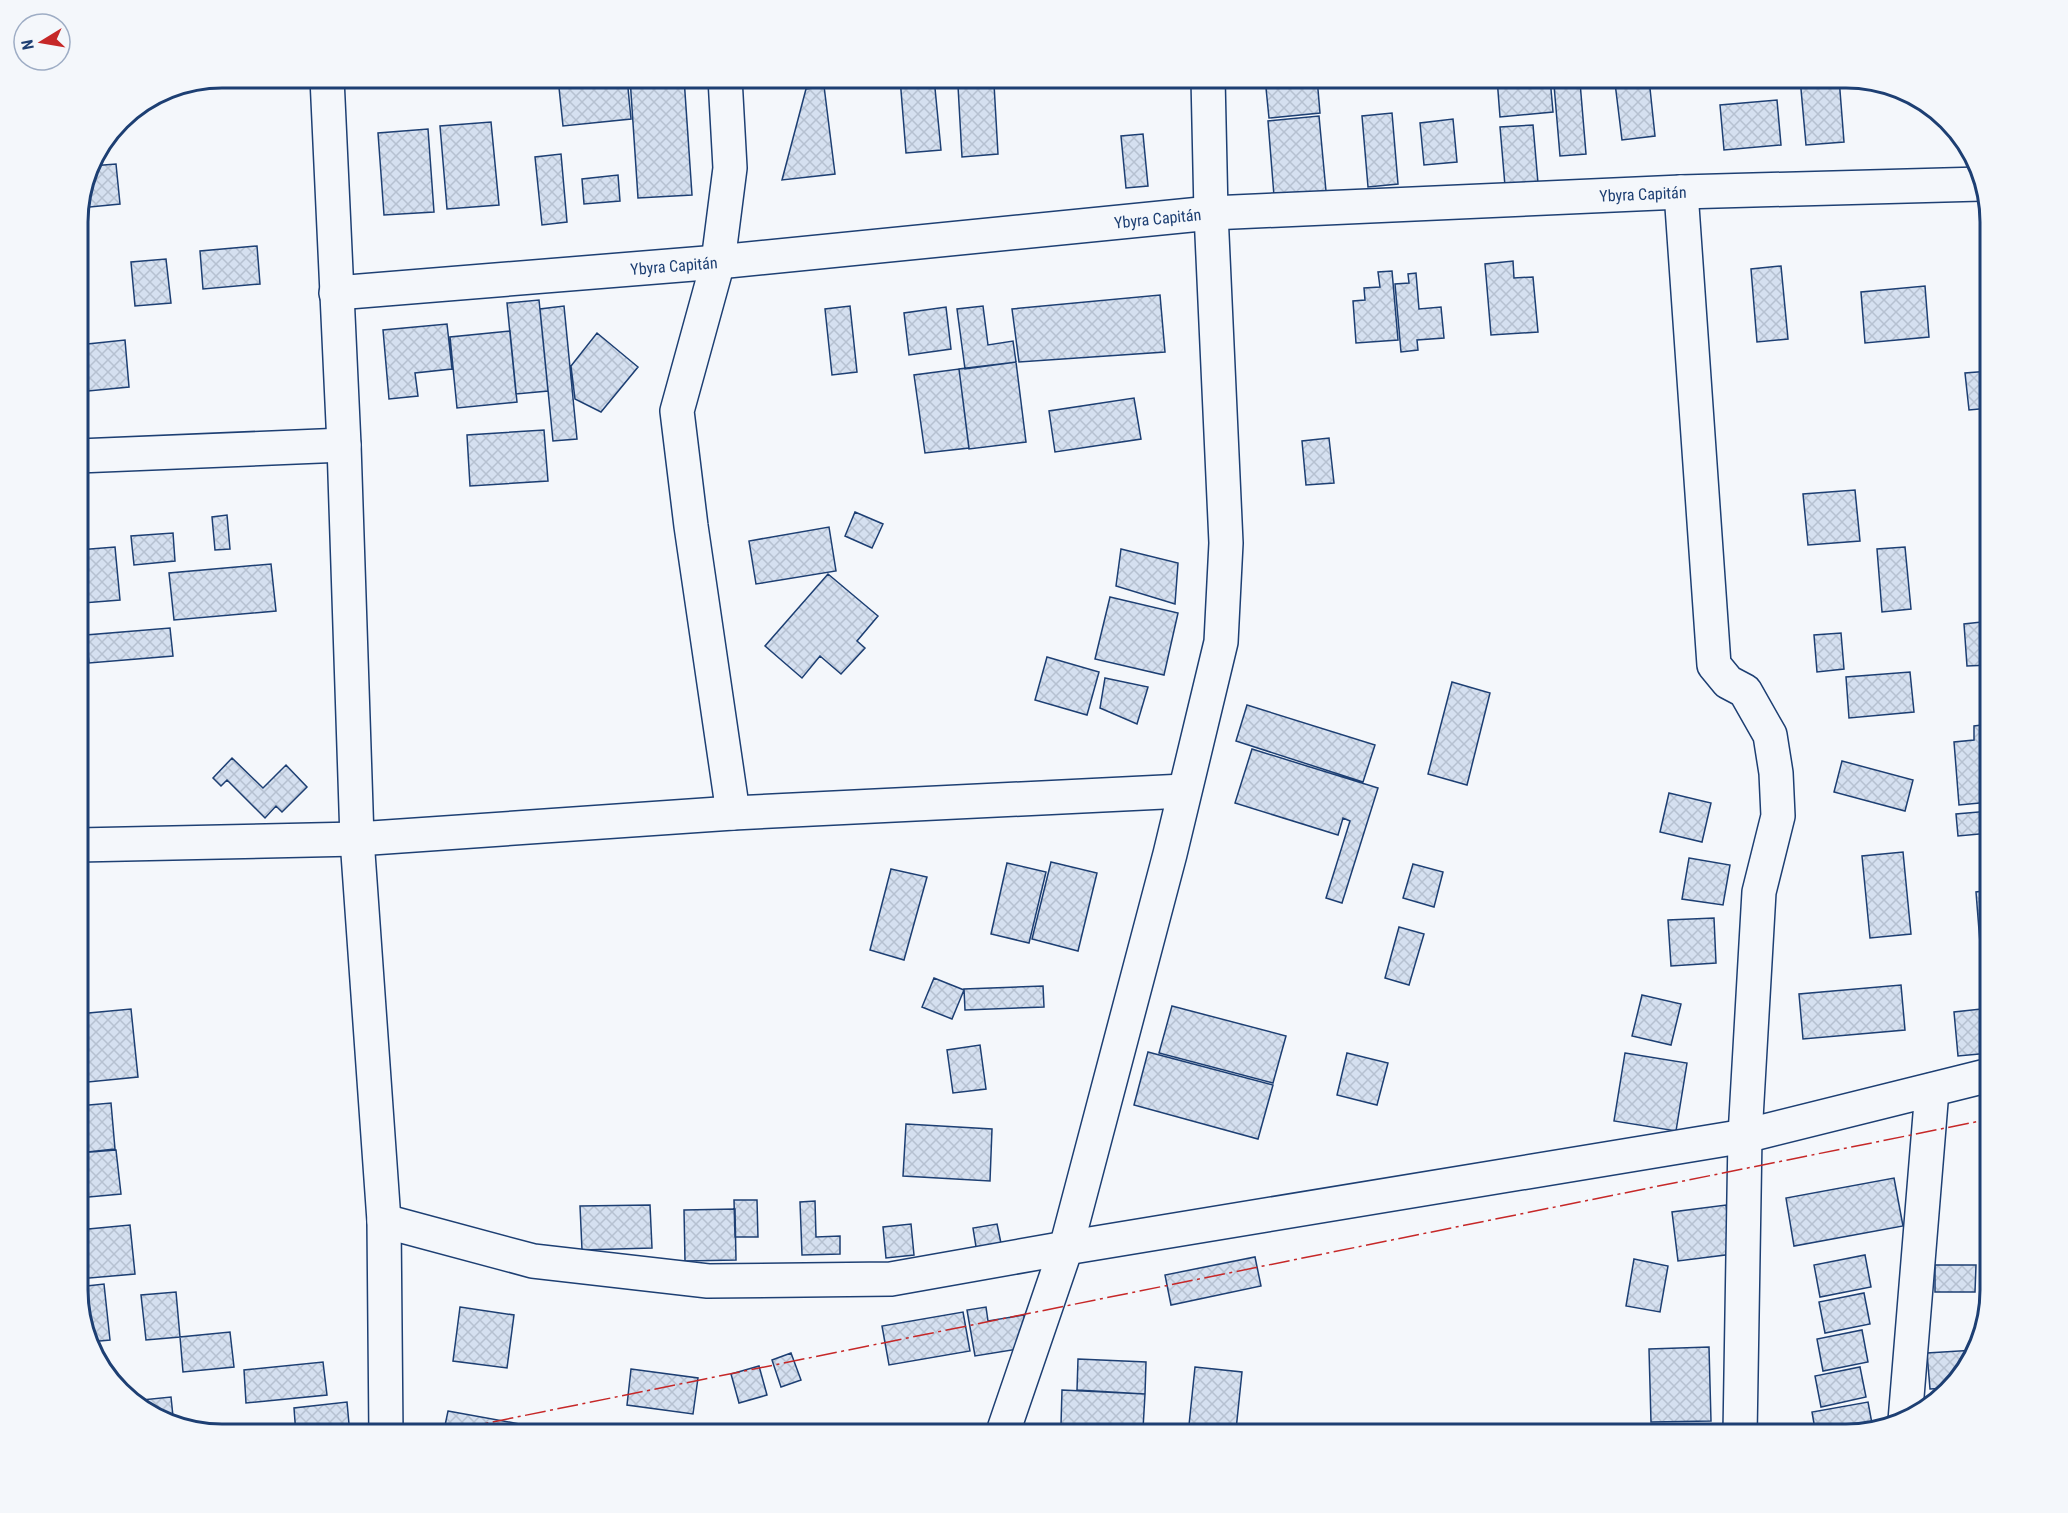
<svg xmlns="http://www.w3.org/2000/svg" width="2068" height="1513" font-family="'Roboto Condensed',sans-serif">
<defs>
<pattern id="building-cross-hatch" width="8" height="8" patternUnits="userSpaceOnUse" patternTransform="scale(1.5)"><rect width="8" height="8" fill="#d5e0f0"/><path d="M0 0l8 8M0 8l8-8" fill="none" stroke="#b6c1d1"/></pattern>
</defs>
<rect width="100%" height="100%" fill="#f4f7fb"/>
<!-- building -->
<path fill="url(#building-cross-hatch)" stroke="#1d3f73" stroke-width="1.5" d="M 558,78 L 627,78 L 631,119 L 563,126 Z
M 630,78 L 684,78 L 692,195 L 638,198 Z
M 900,78 L 934,78 L 941,150 L 906,153 Z
M 1265,78 L 1317,78 L 1320,113 L 1269,118 Z
M 1497,78 L 1550,78 L 1553,112 L 1500,117 Z
M 1800,78 L 1839,78 L 1844,142 L 1806,145 Z
M 1649,79 L 1655,136 L 1622,140 L 1615,83 Z
M 1580,82 L 1586,154 L 1560,156 L 1554,85 Z
M 994,84 L 998,154 L 962,157 L 958,86 Z
M 824,86 L 835,174 L 782,180 L 806,89 Z
M 1777,100 L 1781,145 L 1724,150 L 1720,105 Z
M 1392,113 L 1398,184 L 1368,187 L 1362,116 Z
M 1319,116 L 1326,191 L 1274,196 L 1268,121 Z
M 1453,119 L 1457,162 L 1424,165 L 1420,123 Z
M 491,122 L 499,205 L 447,209 L 440,126 Z
M 1533,125 L 1538,183 L 1505,186 L 1500,127 Z
M 428,129 L 434,212 L 384,215 L 378,133 Z
M 1143,134 L 1148,186 L 1126,188 L 1121,136 Z
M 561,154 L 567,222 L 542,225 L 535,157 Z
M 116,164 L 120,204 L 80,208 L 91,166 Z
M 618,175 L 620,201 L 584,204 L 582,179 Z
M 257,246 L 260,284 L 203,289 L 200,251 Z
M 166,259 L 171,303 L 135,306 L 131,262 Z
M 1513,261 L 1514,278 L 1533,277 L 1538,332 L 1491,335 L 1485,264 Z
M 1781,266 L 1788,339 L 1757,342 L 1751,269 Z
M 1392,271 L 1398,340 L 1356,343 L 1353,301 L 1365,300 L 1364,288 L 1380,287 L 1378,272 Z
M 1416,273 L 1419,309 L 1441,307 L 1444,338 L 1417,340 L 1418,350 L 1401,352 L 1395,284 L 1409,283 L 1408,274 Z
M 1925,286 L 1929,337 L 1865,343 L 1861,292 Z
M 1160,295 L 1165,352 L 1019,362 L 1012,309 Z
M 539,300 L 548,391 L 516,394 L 507,303 Z
M 564,306 L 577,439 L 553,441 L 540,309 Z
M 850,306 L 857,372 L 832,375 L 825,309 Z
M 983,306 L 988,345 L 1013,341 L 1016,362 L 965,369 L 957,309 Z
M 946,307 L 951,349 L 909,355 L 904,313 Z
M 447,324 L 452,369 L 415,373 L 418,396 L 389,399 L 383,330 Z
M 510,331 L 517,402 L 457,408 L 450,337 Z
M 597,333 L 638,367 L 601,412 L 575,399 L 571,366 Z
M 125,340 L 129,387 L 78,392 L 78,345 Z
M 1016,362 L 1026,442 L 969,449 L 959,369 Z
M 959,369 L 969,448 L 925,453 L 914,375 Z
M 1990,371 L 1990,408 L 1969,410 L 1965,373 Z
M 1134,398 L 1141,439 L 1055,452 L 1049,411 Z
M 544,430 L 548,481 L 470,486 L 467,435 Z
M 1329,438 L 1334,483 L 1306,485 L 1302,441 Z
M 1855,490 L 1860,541 L 1808,545 L 1803,494 Z
M 855,512 L 883,524 L 872,548 L 845,536 Z
M 227,515 L 230,549 L 215,550 L 212,517 Z
M 829,527 L 836,571 L 756,584 L 749,541 Z
M 173,533 L 175,561 L 134,565 L 131,536 Z
M 115,547 L 120,600 L 83,603 L 78,550 Z
M 1905,547 L 1911,609 L 1882,612 L 1877,549 Z
M 1121,549 L 1178,563 L 1175,604 L 1116,586 Z
M 271,564 L 276,611 L 174,620 L 169,573 Z
M 828,574 L 878,616 L 857,641 L 865,648 L 841,674 L 820,656 L 802,678 L 765,646 Z
M 1110,597 L 1178,613 L 1164,675 L 1095,659 Z
M 1990,621 L 1990,665 L 1967,666 L 1964,624 Z
M 170,628 L 173,656 L 89,663 L 86,635 Z
M 1841,633 L 1844,669 L 1817,672 L 1814,635 Z
M 1047,657 L 1099,672 L 1087,715 L 1035,700 Z
M 1910,672 L 1914,712 L 1849,718 L 1846,677 Z
M 1105,678 L 1148,687 L 1137,724 L 1100,708 Z
M 1452,682 L 1490,693 L 1467,785 L 1428,774 Z
M 1247,705 L 1375,745 L 1363,782 L 1236,741 Z
M 1990,724 L 1990,802 L 1959,805 L 1954,742 L 1974,740 L 1974,726 Z
M 1252,749 L 1378,788 L 1342,903 L 1326,898 L 1350,821 L 1343,818 L 1338,835 L 1235,803 Z
M 232,758 L 263,788 L 286,765 L 307,787 L 282,812 L 276,806 L 265,818 L 227,780 L 221,786 L 213,778 Z
M 1842,761 L 1913,780 L 1905,811 L 1834,792 Z
M 1669,793 L 1711,803 L 1702,842 L 1660,832 Z
M 1990,811 L 1990,833 L 1958,836 L 1956,814 Z
M 1903,852 L 1911,934 L 1870,938 L 1862,856 Z
M 1689,858 L 1730,865 L 1723,905 L 1682,899 Z
M 1051,862 L 1097,873 L 1078,951 L 1032,939 Z
M 1007,863 L 1046,872 L 1029,943 L 991,934 Z
M 1413,864 L 1443,872 L 1434,907 L 1403,898 Z
M 891,869 L 927,877 L 904,960 L 870,950 Z
M 1990,890 L 1990,942 L 1980,943 L 1976,892 Z
M 1714,918 L 1716,963 L 1671,966 L 1668,920 Z
M 1399,927 L 1424,934 L 1409,985 L 1385,978 Z
M 934,978 L 964,990 L 952,1019 L 922,1007 Z
M 1901,985 L 1905,1030 L 1803,1039 L 1799,994 Z
M 1043,986 L 1044,1007 L 965,1010 L 964,989 Z
M 1642,995 L 1681,1004 L 1671,1045 L 1632,1036 Z
M 1172,1006 L 1286,1036 L 1273,1083 L 1159,1053 Z
M 1990,1008 L 1990,1053 L 1958,1056 L 1954,1012 Z
M 131,1009 L 138,1077 L 78,1083 L 78,1014 Z
M 980,1045 L 986,1089 L 953,1093 L 947,1050 Z
M 1148,1052 L 1273,1085 L 1258,1139 L 1134,1105 Z
M 1347,1053 L 1388,1063 L 1377,1105 L 1337,1095 Z
M 1625,1053 L 1687,1063 L 1676,1131 L 1614,1121 Z
M 111,1103 L 115,1149 L 78,1153 L 78,1106 Z
M 906,1124 L 992,1129 L 990,1181 L 903,1176 Z
M 116,1150 L 121,1194 L 78,1198 L 78,1153 Z
M 1894,1178 L 1903,1226 L 1794,1246 L 1786,1198 Z
M 734,1200 L 757,1200 L 758,1237 L 735,1237 Z
M 815,1201 L 816,1237 L 840,1236 L 840,1254 L 802,1255 L 800,1202 Z
M 650,1205 L 652,1248 L 582,1250 L 580,1206 Z
M 1726,1205 L 1733,1254 L 1678,1261 L 1672,1212 Z
M 735,1209 L 736,1260 L 685,1261 L 684,1210 Z
M 911,1224 L 914,1255 L 886,1258 L 883,1227 Z
M 997,1224 L 1002,1248 L 977,1253 L 973,1228 Z
M 130,1225 L 135,1274 L 78,1279 L 78,1230 Z
M 1865,1255 L 1871,1287 L 1820,1297 L 1814,1265 Z
M 1255,1257 L 1261,1286 L 1171,1305 L 1165,1275 Z
M 1634,1259 L 1668,1266 L 1660,1312 L 1626,1306 Z
M 1935,1265 L 1976,1265 L 1975,1292 L 1935,1292 Z
M 104,1284 L 110,1340 L 89,1342 L 78,1300 L 78,1287 Z
M 176,1292 L 180,1337 L 146,1340 L 141,1295 Z
M 1864,1293 L 1870,1324 L 1825,1333 L 1819,1302 Z
M 460,1307 L 514,1315 L 507,1368 L 453,1361 Z
M 986,1307 L 988,1321 L 1024,1315 L 1030,1347 L 975,1356 L 967,1310 Z
M 963,1312 L 970,1351 L 889,1365 L 882,1326 Z
M 1862,1330 L 1868,1362 L 1823,1371 L 1817,1339 Z
M 230,1332 L 234,1367 L 183,1372 L 180,1337 Z
M 1709,1347 L 1711,1421 L 1651,1422 L 1649,1349 Z
M 1975,1350 L 1960,1378 L 1949,1388 L 1930,1389 L 1927,1353 Z
M 791,1353 L 801,1380 L 781,1387 L 772,1360 Z
M 1078,1359 L 1146,1362 L 1145,1394 L 1077,1390 Z
M 323,1362 L 327,1395 L 246,1403 L 244,1370 Z
M 759,1366 L 767,1395 L 739,1403 L 731,1374 Z
M 1195,1367 L 1242,1372 L 1236,1430 L 1189,1425 Z
M 1860,1367 L 1866,1397 L 1821,1407 L 1815,1376 Z
M 631,1369 L 698,1378 L 693,1414 L 627,1405 Z
M 1062,1390 L 1145,1394 L 1143,1429 L 1061,1425 Z
M 171,1397 L 174,1426 L 135,1405 L 131,1401 Z
M 347,1402 L 350,1435 L 296,1435 L 294,1408 Z
M 1868,1402 L 1873,1429 L 1846,1435 L 1816,1435 L 1812,1412 Z
M 448,1411 L 520,1424 L 518,1435 L 443,1435 Z
M 1645,1427 L 1645,1435 L 1591,1435 L 1590,1432 Z"/>
<g fill="none" stroke-linecap="round" stroke-linejoin="round">
<defs>
<g id="minor">
<path d="M 327,78 L 344,445 L 357,839 L 384,1221 L 386,1435"/>
<path d="M 725,78 L 730,168 L 718,262 L 677,411 L 691,526 L 733,813"/>
<path d="M 1681,192 L 1714,665 L 1728,682 L 1745,691 L 1770,735 L 1776,773 L 1778,816 L 1759,892 L 1745,1136 L 1740,1435"/>
<path id="s1" d="M 336,293 L 718,262 L 1211,213 L 1681,192 L 1981,184"/>
<path d="M 78,456 L 344,445"/>
<path d="M 78,845 L 357,839 L 733,813 L 1184,791"/>
<path d="M 384,1221 L 533,1261 L 708,1281 L 891,1279 L 1066,1248 L 1745,1136 L 1990,1075"/>
<path d="M 1905,1421 L 1932,1090"/>
<path d="M 1002,1435 L 1066,1248 L 1170,854 L 1221,642 L 1226,543 L 1211,213 L 1208,78"/>
</g>
</defs>
<!-- minor casing -->
<use href="#minor" stroke="#1d3f73" stroke-width="36"/>
<!-- minor -->
<use href="#minor" stroke="#f4f7fb" stroke-width="33"/>
<!-- power -->
<path stroke="#c62828" stroke-width="1.5" stroke-dasharray="21 4.5 3 4.5" stroke-linecap="butt" d="M 428,1435 L 1990,1119"/>
</g>
<g text-anchor="middle" stroke-width="4.5" stroke-linejoin="round" paint-order="stroke">
<!-- street labels -->
<g font-size="16" fill="#1d3f73" stroke="#f4f7fb">
<text dy="6" stroke="none"><textPath href="#s1" startOffset="1311">Ybyra Capitán</textPath></text>
<text dy="6" stroke="none"><textPath href="#s1" startOffset="825">Ybyra Capitán</textPath></text>
<text dy="6" stroke="none"><textPath href="#s1" startOffset="339">Ybyra Capitán</textPath></text>
</g>
</g>
<!-- crop -->
<path d="M0 0H2068V1513H0ZM222 88H1846A134 134 0 0 1 1980 222V1290A134 134 0 0 1 1846 1424H222A134 134 0 0 1 88 1290V222A134 134 0 0 1 222 88Z" fill="#f4f7fb" fill-rule="evenodd"/>
<path fill="none" stroke="#1d3f73" stroke-width="3" d="M222 88H1846A134 134 0 0 1 1980 222V1290A134 134 0 0 1 1846 1424H222A134 134 0 0 1 88 1290V222A134 134 0 0 1 222 88Z"/>
<!-- north arrow -->
<g transform="translate(42 42) rotate(259)"><circle r="28" fill="#f4f7fb" stroke="#9eadc5" stroke-width="1.5"/>
<path d="M0-4.5L10 22L0 15L-10 22Z" fill="#c62828"/>
<text y="-9" font-size="16" font-weight="bold" text-anchor="middle" fill="#1d3f73">N</text>
</g>
</svg>
